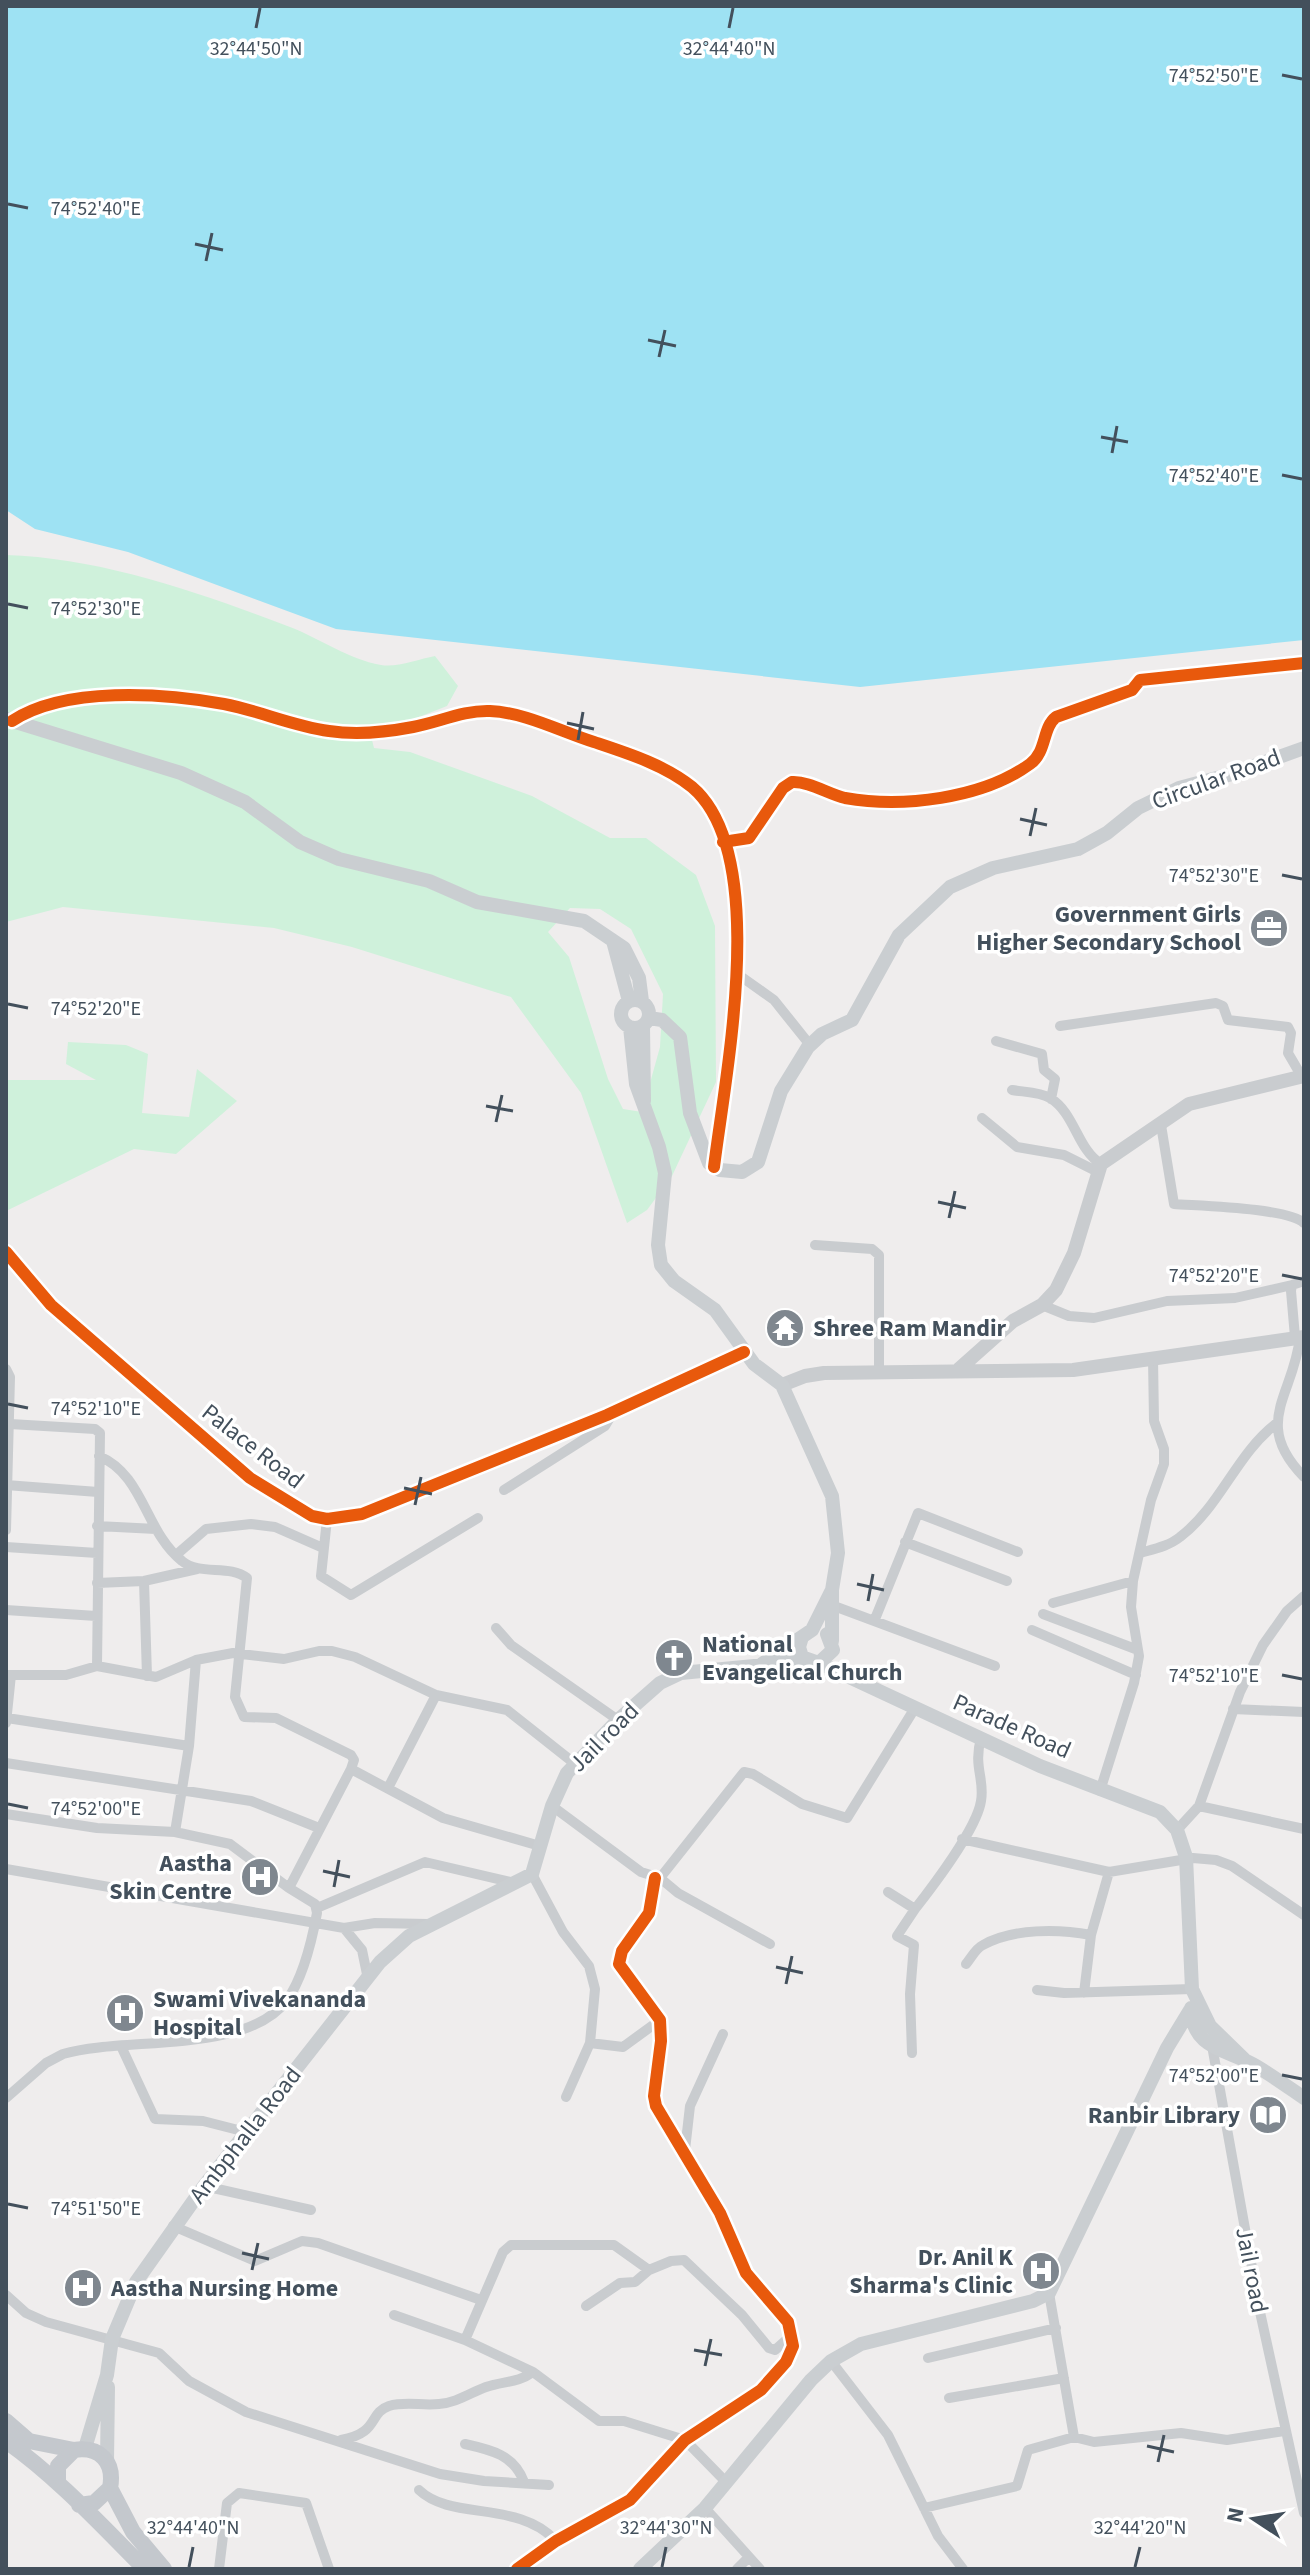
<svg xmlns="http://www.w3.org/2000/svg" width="1310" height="2575" font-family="'Source Sans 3',sans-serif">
<rect width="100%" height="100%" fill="#efeded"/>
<!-- green -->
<path fill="#cff1db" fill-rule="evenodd" d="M 6,555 C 102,558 201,593 290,627 C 321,639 348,659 381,665 C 396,668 419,659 435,656 L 458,686 L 447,706 L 371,736 L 374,748 L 410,752 L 532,796 L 610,838 L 646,838 L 696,875 L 715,926 L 716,1082 L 672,1176 L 647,1210 L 627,1223 L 581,1093 L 511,997 L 352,947 L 274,928 L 63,907 L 6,922 ZM 570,908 L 600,909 L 631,929 L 663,994 L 660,1047 L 642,1112 L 623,1109 L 608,1079 L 569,957 L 548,932 Z
M 68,1042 L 126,1045 L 148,1054 L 142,1113 L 189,1117 L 197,1069 L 237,1101 L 176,1154 L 134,1149 L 6,1211 L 6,1080 L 96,1080 L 66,1064 Z"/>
<!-- water -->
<path fill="#9ee2f3" d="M 6,6 L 1304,6 L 1304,640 L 860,687 L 336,629 L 128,552 L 35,529 L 6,510 Z"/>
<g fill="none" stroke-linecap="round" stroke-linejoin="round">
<!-- minor -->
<path stroke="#c9cccf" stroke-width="10" d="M 12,721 C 65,686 163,693 224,704 C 260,711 293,726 329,731 C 356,735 387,732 413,727 C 439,722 464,710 490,711 C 524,712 562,732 594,742 C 627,753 665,765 692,787 C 771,854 725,1076 714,1167
M 723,842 L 749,838 L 783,788 L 792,782 C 809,781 828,794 845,798 C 902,808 982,799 1030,764 C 1047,752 1042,728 1056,717 L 1132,690 L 1140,680 L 1304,663
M 736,973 L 774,1000 L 810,1045
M 1060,1026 L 1216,1003 L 1223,1006 L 1228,1020 L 1288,1027 L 1291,1033 L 1288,1053 L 1302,1077
M 996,1041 L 1042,1054 L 1044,1070 L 1055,1079 L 1051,1099
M 1012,1090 C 1023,1092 1040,1092 1050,1098 C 1075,1113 1077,1149 1101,1164
M 982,1118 L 1017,1147 L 1064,1155 L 1096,1171
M 1161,1125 L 1174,1204 C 1200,1206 1288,1208 1304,1223
M 815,1245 L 872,1249 L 879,1255 L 879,1373
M 1042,1305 L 1069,1316 L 1094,1318 L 1167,1301 L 1235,1298 L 1292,1285
M 1295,1337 L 1291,1291 L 1292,1285 L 1304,1281
M 1300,1337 C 1294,1395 1251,1423 1304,1477
M 6,1369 L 10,1377 L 6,1530
M 10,1424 L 95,1429 L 100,1433 L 97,1666
M 99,1456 C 144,1475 145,1532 182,1561 C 200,1576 229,1564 247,1578 L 235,1697 L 244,1717 L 276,1718 L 351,1755 L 354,1760 L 351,1769
M 6,1485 L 98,1492
M 504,1490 L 605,1426 L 614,1411
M 327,1519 L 321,1576 L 351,1595 L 478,1518
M 97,1526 L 156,1529
M 905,1542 L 1007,1581
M 6,1547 L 97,1553
M 1140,1553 C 1154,1549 1169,1546 1180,1537 C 1221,1506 1236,1454 1277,1423
M 176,1555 L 206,1529 L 251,1524 L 275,1527 L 323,1548
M 144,1581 L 147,1676
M 97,1583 L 144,1581 L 197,1569
M 1053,1603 L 1133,1581
M 834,1606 L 995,1666
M 6,1610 L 96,1616
M 1043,1614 L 1138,1650
M 875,1619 L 918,1513 L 1018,1552
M 496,1628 L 511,1645 L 618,1720
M 1032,1630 L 1136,1675
M 196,1660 L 189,1746 L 175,1832 L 230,1844 L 289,1888 L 351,1769 L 443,1818 L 540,1846
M 6,1675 L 66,1675 L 97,1666 L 156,1677 L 196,1660 L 233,1653 L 284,1659 L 319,1651 L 332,1651 L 355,1657 L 436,1695 L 507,1710 L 574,1763
M 1233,1709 L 1304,1712
M 7,1718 L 189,1746
M 6,1723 L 11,1675
M 6,1763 L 251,1801 L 319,1828
M 388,1788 L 436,1695
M 1100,1791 L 1134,1683 L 1139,1656 L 1131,1607 L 1133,1581 L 1151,1500 L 1164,1464 L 1164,1449 L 1154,1421 L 1153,1358
M 552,1806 L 641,1872 L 660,1878 L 678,1893 L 770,1944
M 1199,1806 L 1304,1829
M 6,1814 L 97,1828 L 175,1832
M 1177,1830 L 1199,1806 L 1240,1692 L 1263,1645 L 1287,1611 L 1304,1596
M 962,1839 L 1109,1872 L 1193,1858 L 1216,1860 L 1232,1866 L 1304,1915
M 6,1869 L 344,1928 L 375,1923 L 429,1924
M 532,1874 L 563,1932 L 589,1966 L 595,1989 L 590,2043 L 566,2097
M 660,1878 L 744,1772 L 753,1774 L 802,1804 L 847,1818 L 915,1708
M 888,1892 L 915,1909 C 933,1886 977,1828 981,1801 C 985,1779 973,1767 981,1738
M 317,1908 L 425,1862 L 515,1883
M 344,1928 L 362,1950 L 368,1979
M 966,1964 C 971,1958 976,1948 983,1945 C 1013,1928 1059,1929 1091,1935
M 1037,1990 L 1064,1993 L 1192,1989
M 1084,1993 L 1091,1935 L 1109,1872
M 1211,2040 L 1260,2312 L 1304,2513
M 590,2043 L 623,2047 L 660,2020
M 121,2046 L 155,2119 L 203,2121 L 246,2132
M 912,2053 L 910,1994 L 914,1945 L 897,1936 L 915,1909
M 6,2098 L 46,2063 L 63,2054 C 124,2036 247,2055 287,2000 C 303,1978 312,1940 317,1913 L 315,1904 L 289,1888
M 685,2150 L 690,2106 L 723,2034
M 204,2186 L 311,2210
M 173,2226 L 255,2261 L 302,2241 L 318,2243 L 481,2300
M 1049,2293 L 1074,2437
M 6,2295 L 26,2313 L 46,2322 L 159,2353 L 189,2381 L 246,2412 L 440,2474 L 484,2481 L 549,2485
M 586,2306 L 620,2283 L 635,2282 L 649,2270 L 671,2261 L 684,2260 L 742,2315 L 769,2348 L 775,2350 L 793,2334
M 394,2315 L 465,2340 L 533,2372 L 599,2421 L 624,2421 L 685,2440 L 726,2482
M 465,2340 L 503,2252 L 511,2245 L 614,2245 L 649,2270
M 928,2358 L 1056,2328
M 831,2361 L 888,2435 L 938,2536 L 963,2569
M 949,2398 L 1064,2378
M 341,2440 C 380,2433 368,2413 389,2406 C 406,2401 422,2406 439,2404 C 456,2403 470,2393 486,2387 C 503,2381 518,2383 533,2372
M 465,2444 C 492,2450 514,2455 524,2482
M 419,2490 C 451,2521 519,2500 556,2541
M 705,2508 L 760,2569
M 924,2508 L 1017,2486 L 1028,2450 L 1074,2437 L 1094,2442 L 1181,2433 L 1227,2440 L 1284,2431
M 219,2569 L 227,2503 L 239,2493 L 306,2503 L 329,2569
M 517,2569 L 556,2541 L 630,2500 L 685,2440 L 761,2390 L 786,2362 L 793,2346 L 788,2322 L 746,2273 L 720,2213 L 656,2106 L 654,2096 L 661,2041 L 660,2020 L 619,1964 L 622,1951 L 649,1913 L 655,1878
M 737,2569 L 749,2557"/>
<!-- tertiary -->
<path stroke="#c9cccf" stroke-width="14" d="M 6,1252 L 51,1305 L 250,1478 L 312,1516 L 327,1519 L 362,1514 L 607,1415 L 744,1352
M 959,1369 L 1013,1321 L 1042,1305 L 1056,1290 L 1074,1253 L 1101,1164 L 1189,1104 L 1304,1076
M 782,1385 L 805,1376 L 824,1373 L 1073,1370 L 1304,1337"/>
<!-- secondary -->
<path stroke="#caced1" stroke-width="14" d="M 6,719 L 181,773 L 245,802 L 300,842 L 339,859 L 429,881 L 477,902 L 584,921 L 624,948 L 639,978 L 642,1001
M 613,941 L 629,1001
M621 1014a14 14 0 1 1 28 0a14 14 0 1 1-28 0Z
M 649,1018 L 662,1020 L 680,1037 L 690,1113 L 709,1163 L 720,1170 L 742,1172 L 758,1162 L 781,1091 L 808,1047 L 822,1034 L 852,1020 L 899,935 L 950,887 L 993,868 L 1078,849 L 1107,833 L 1138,808 L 1179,788 L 1232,774 L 1304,748
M 643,1026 L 644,1101
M 630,1027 L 636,1084 L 659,1147 L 665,1173 L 658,1245 L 661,1265 L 674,1281 L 715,1310 L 754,1364 L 782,1385 L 832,1496 L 838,1553 L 832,1590 L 832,1641
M 802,1637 L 799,1647 L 802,1657 L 819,1663 L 833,1650 L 827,1634
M 819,1663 L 1040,1766 L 1160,1812 L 1177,1830 L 1186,1857 L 1192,1989 L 1210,2026 L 1246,2061
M 762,1664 L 812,1630 L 831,1592
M 1191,2008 C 1192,2050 1228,2049 1256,2066 C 1273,2076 1288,2087 1304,2098
M 85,2448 L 107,2375 L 112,2339 L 136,2282 L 204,2186 L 380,1962 L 409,1936 L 532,1874 L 552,1806 L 567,1773 L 618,1720 L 660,1683 L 681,1673 L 806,1661
M 107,2461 L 108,2387
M 640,2569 L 705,2508 L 811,2380 L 831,2361 L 861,2344 L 1033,2301 L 1049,2293 L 1167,2048 L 1190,2010"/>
<!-- primary -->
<path stroke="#c4c8cd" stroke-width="16" d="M 6,2421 L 29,2441 L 74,2450
M 6,2441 C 57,2477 101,2525 145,2569
M 58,2483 L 58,2466 L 74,2450 C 100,2446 115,2462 110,2488 L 94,2503 L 79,2505
M 110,2488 L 133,2532 L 164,2569"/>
<defs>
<path id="cycleway" d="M 12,721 C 65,686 163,693 224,704 C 260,711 293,726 329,731 C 356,735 387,732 413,727 C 439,722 464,710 490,711 C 524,712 562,732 594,742 C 627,753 665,765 692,787 C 771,854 725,1076 714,1167
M 723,842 L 749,838 L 783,788 L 792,782 C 809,781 828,794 845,798 C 902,808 982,799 1030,764 C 1047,752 1042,728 1056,717 L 1132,690 L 1140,680 L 1304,663
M 6,1252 L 51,1305 L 250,1478 L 312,1516 L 327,1519 L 362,1514 L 607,1415 L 744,1352
M 517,2569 L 556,2541 L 630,2500 L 685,2440 L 761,2390 L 786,2362 L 793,2346 L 788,2322 L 746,2273 L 720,2213 L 656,2106 L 654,2096 L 661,2041 L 660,2020 L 619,1964 L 622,1951 L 649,1913 L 655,1878"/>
</defs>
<!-- cycleway casing -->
<use href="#cycleway" stroke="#fff" stroke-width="17"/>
<!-- cycleway -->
<use href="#cycleway" stroke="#e8590c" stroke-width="12"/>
</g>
<!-- ticks -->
<path fill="none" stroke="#43505c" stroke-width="3" d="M 256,28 L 260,8M 729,28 L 733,8M 1282,75 L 1302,79M 8,204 L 28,208M 195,244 L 223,250M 206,261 L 212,233M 648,340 L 676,346M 659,357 L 665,330M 1101,437 L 1128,442M 1112,453 L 1117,426M 1282,475 L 1302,479M 8,604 L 28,608M 567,723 L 594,729M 578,740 L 583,712M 1020,819 L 1047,825M 1030,836 L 1036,808M 1282,875 L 1302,879M 8,1004 L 28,1008M 486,1106 L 513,1111M 496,1122 L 502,1095M 938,1202 L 966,1208M 949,1218 L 955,1191M 1282,1275 L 1302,1279M 8,1404 L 28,1408M 404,1488 L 432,1494M 415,1505 L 421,1477M 857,1584 L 884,1590M 868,1601 L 873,1574M 1282,1675 L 1302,1679M 8,1804 L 28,1808M 323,1871 L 350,1877M 334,1887 L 339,1860M 776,1967 L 803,1973M 786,1984 L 792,1956M 1282,2075 L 1302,2079M 8,2204 L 28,2208M 242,2253 L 269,2259M 252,2270 L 258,2243M 694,2350 L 722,2355M 705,2366 L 711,2339M 1147,2446 L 1174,2452M 1158,2462 L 1164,2435M 189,2567 L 193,2547M 662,2567 L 666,2547M 1135,2567 L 1140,2547"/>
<!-- icons -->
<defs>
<symbol id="office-disc" viewBox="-11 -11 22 22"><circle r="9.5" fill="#7f878f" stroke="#fff"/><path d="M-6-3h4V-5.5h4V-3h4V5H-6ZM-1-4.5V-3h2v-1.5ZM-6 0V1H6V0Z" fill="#fff"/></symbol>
<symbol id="temple-disc" viewBox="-11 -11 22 22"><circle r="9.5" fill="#7f878f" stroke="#fff"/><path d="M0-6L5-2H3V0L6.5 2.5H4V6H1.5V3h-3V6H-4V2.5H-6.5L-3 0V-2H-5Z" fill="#fff"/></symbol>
<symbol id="church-disc" viewBox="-11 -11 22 22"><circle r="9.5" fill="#7f878f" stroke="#fff"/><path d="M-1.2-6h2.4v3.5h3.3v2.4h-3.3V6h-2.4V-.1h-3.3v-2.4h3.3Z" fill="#fff"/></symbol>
<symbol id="hospital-disc" viewBox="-11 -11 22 22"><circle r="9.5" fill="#7f878f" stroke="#fff"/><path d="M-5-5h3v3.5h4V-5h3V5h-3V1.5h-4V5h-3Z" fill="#fff"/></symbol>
<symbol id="library-disc" viewBox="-11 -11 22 22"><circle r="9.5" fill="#7f878f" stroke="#fff"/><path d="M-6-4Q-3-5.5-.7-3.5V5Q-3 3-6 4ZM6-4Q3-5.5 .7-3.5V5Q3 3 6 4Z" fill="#fff"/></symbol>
</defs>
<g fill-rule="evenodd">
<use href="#office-disc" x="1247" y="906" width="44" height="44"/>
<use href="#temple-disc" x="763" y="1306" width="44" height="44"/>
<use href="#church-disc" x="652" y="1636" width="44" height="44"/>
<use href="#hospital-disc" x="238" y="1855" width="44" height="44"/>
<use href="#hospital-disc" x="103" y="1991" width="44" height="44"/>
<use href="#library-disc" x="1246" y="2093" width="44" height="44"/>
<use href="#hospital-disc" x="1019" y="2249" width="44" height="44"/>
<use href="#hospital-disc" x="61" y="2266" width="44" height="44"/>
</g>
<g text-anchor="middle" stroke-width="7" stroke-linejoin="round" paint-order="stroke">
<!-- street labels -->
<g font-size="24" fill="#43505c" stroke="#fff">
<text transform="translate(1216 779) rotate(-20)" y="8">Circular Road</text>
<text transform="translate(253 1446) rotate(38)" y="8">Palace Road</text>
<text transform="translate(1012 1726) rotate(24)" y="8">Parade Road</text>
<text transform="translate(604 1737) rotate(-45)" y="8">Jail road</text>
<text transform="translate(245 2135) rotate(-52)" y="8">Ambphalla Road</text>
<text transform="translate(1252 2270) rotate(79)" y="8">Jail road</text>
</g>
<!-- poi labels -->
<g font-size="24" font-weight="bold" fill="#43505c" stroke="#fff" text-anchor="end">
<text x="1241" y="922">Government Girls<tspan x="1241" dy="28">Higher Secondary School</tspan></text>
<text x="813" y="1336" text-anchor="start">Shree Ram Mandir</text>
<text x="702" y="1652" text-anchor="start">National<tspan x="702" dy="28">Evangelical Church</tspan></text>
<text x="232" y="1871">Aastha<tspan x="232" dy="28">Skin Centre</tspan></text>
<text x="153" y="2007" text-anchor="start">Swami Vivekananda<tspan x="153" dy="28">Hospital</tspan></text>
<text x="1240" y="2123">Ranbir Library</text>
<text x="1013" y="2265">Dr. Anil K<tspan x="1013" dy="28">Sharma's Clinic</tspan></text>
<text x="111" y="2296" text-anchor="start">Aastha Nursing Home</text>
</g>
</g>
<g font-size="20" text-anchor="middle" fill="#43505c" stroke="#fff" stroke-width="7" stroke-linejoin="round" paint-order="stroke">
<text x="256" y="55">32°44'50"N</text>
<text x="729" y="55">32°44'40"N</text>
<text x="1214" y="82">74°52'50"E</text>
<text x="96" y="215">74°52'40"E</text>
<text x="1214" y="482">74°52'40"E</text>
<text x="96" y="615">74°52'30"E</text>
<text x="1214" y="882">74°52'30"E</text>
<text x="96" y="1015">74°52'20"E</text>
<text x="1214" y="1282">74°52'20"E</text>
<text x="96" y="1415">74°52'10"E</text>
<text x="1214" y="1682">74°52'10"E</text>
<text x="96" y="1815">74°52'00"E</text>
<text x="1214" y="2082">74°52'00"E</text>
<text x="96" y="2215">74°51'50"E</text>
<text x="193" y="2534">32°44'40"N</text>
<text x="666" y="2534">32°44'30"N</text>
<text x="1140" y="2534">32°44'20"N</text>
</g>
<!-- border -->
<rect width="1310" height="2575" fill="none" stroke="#43505c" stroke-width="16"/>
<!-- north arrow -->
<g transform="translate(1254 2519) rotate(282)" stroke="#ffffff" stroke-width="6" paint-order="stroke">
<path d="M0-6L14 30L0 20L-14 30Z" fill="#43505c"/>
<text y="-12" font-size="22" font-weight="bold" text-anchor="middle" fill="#43505c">N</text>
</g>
</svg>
